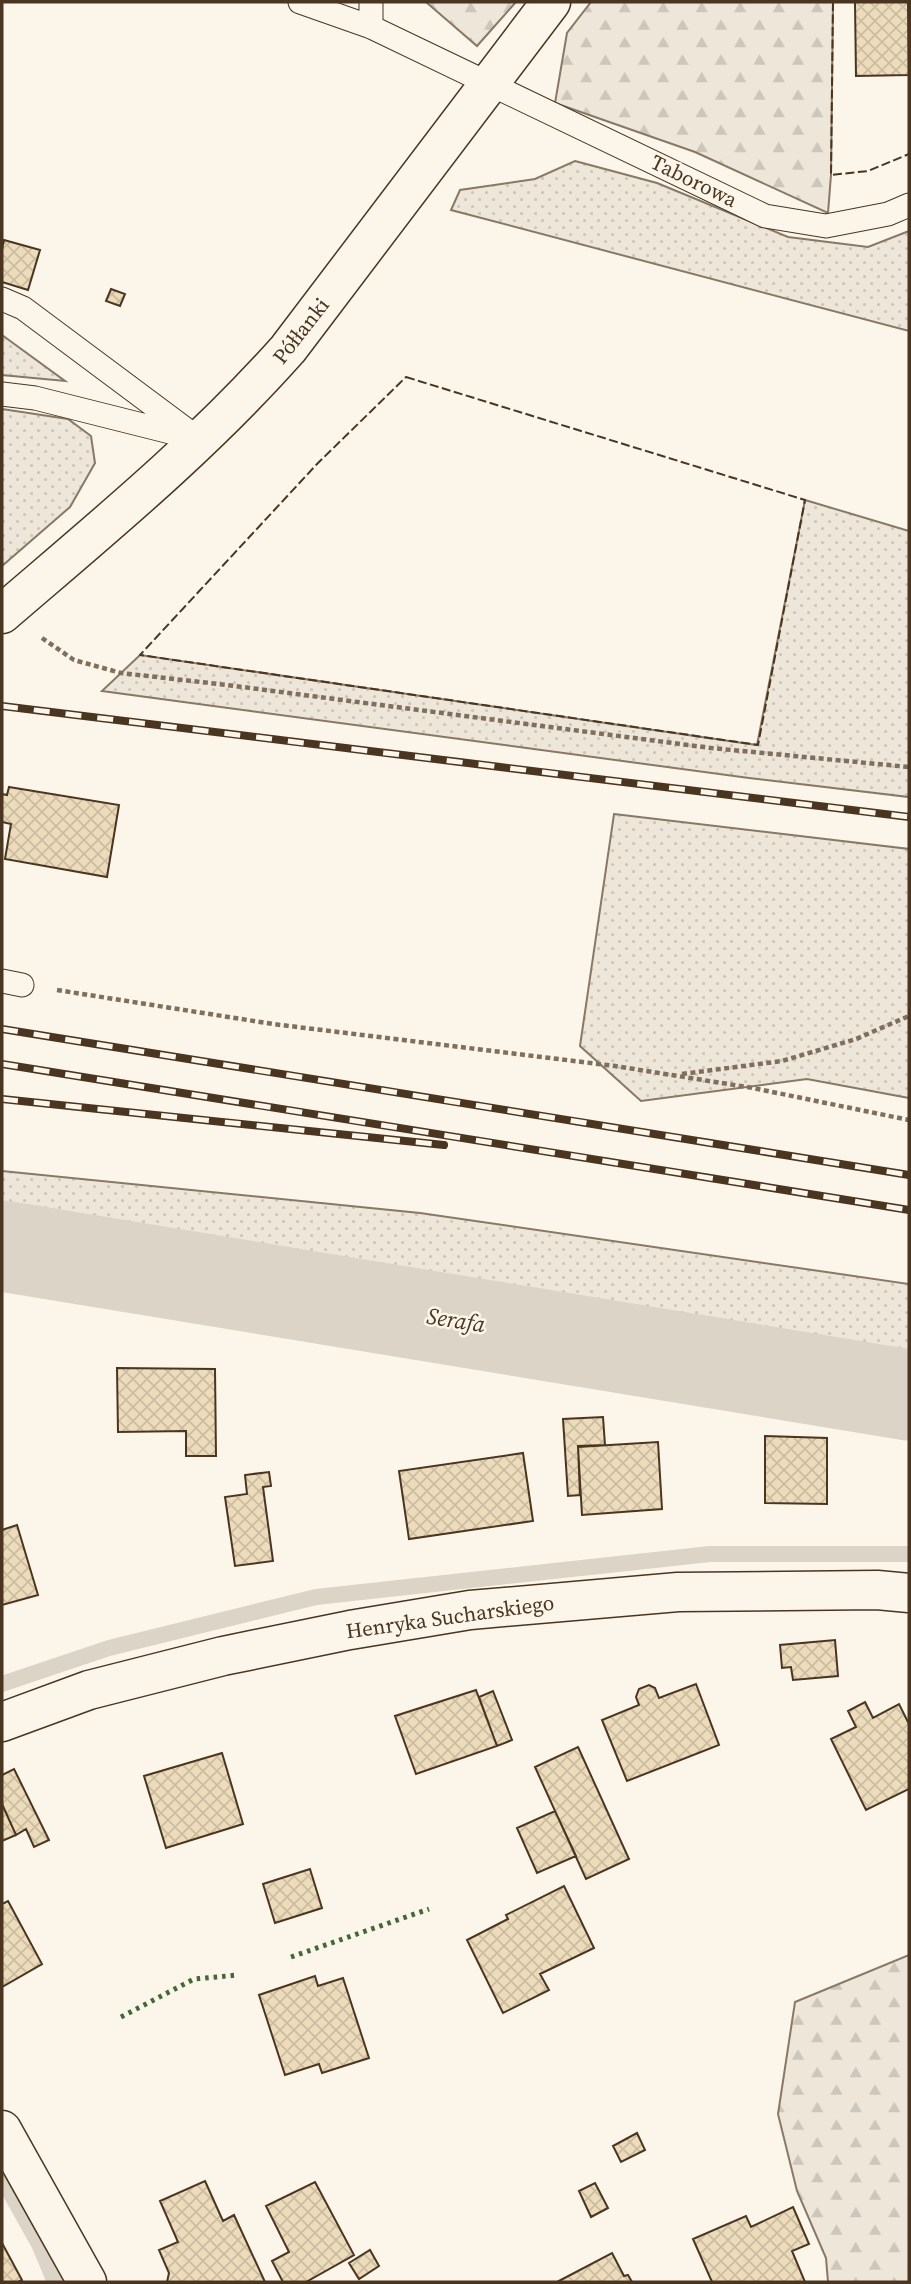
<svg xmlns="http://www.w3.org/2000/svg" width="911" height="2284" font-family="'Source Serif 4',serif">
<defs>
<pattern id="grass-dots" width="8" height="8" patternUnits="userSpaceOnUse" patternTransform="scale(1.75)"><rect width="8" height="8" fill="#ede6d9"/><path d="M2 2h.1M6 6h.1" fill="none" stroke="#cdc6ba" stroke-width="1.8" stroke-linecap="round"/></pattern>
<pattern id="forest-firs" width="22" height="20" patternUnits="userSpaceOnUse" patternTransform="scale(1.75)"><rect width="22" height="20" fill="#ede6d9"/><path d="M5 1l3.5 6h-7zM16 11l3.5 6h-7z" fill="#cdc6ba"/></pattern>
<pattern id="building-cross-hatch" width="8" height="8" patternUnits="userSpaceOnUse" patternTransform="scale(1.75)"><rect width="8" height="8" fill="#ecdcbc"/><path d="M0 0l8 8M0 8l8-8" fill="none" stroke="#ccbda1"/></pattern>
</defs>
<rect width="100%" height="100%" fill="#fbf6e9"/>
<!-- grass -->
<path fill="url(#grass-dots)" stroke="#887966" stroke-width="2" d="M 575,161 L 657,183 L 788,237 L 868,247 L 909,231 L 909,331 L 451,210 L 460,190 L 535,179 Z
M 2,335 L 65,381 L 2,375 Z
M 2,409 L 68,419 L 91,436 L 95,463 L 70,507 L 2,566 Z
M 805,500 L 909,531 L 909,797 L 749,778 L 102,691 L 140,655 L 757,745 Z
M 614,814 L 909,849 L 909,1098 L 807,1079 L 641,1101 L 580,1046 Z
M 2,1171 L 420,1213 L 909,1284 L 909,1408 L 2,1286 Z"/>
<!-- forest -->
<path fill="url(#forest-firs)" stroke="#887966" stroke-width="2" d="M 426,2 L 516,2 L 477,46 Z
M 591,2 L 833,2 L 831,175 L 828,213 L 695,152 L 555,103 L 567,33 Z
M 909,1955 L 909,2282 L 828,2282 L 826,2258 L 797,2191 L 778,2114 L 795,2002 Z"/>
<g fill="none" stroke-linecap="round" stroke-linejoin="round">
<!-- stream -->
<path stroke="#dcd4c6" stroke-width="16" d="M 2,1684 L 109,1648 L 316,1597 L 710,1554 L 909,1554
M 2,2178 L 39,2244 L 55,2282"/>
<!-- river -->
<path stroke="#dcd4c6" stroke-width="91" d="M 2,1246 L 909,1395"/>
</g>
<!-- building -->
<path fill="url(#building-cross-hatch)" stroke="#4a3520" stroke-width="2" d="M 855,2 L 908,2 L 909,75 L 856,76 Z
M 4,240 L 40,250 L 28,290 L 2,282 L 2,249 Z
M 111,289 L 125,294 L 120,306 L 106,301 Z
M 9,787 L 119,805 L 107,877 L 5,859 L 11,824 L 2,822 L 2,794 L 7,795 Z
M 117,1368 L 215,1369 L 216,1456 L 186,1456 L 186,1431 L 118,1432 Z
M 603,1417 L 605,1445 L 578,1446 L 580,1495 L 568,1496 L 563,1419 Z
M 765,1436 L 827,1438 L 827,1504 L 765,1503 Z
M 658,1442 L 662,1509 L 582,1515 L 578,1447 Z
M 523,1453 L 533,1521 L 409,1539 L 399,1471 Z
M 269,1472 L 271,1486 L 263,1487 L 273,1561 L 235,1566 L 225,1497 L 247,1494 L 245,1475 Z
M 17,1525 L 38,1595 L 2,1605 L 2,1530 Z
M 835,1640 L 838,1676 L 793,1680 L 791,1667 L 782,1668 L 780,1645 Z
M 696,1684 L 719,1745 L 627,1781 L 602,1720 L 639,1705 L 636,1697 L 639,1689 L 649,1685 L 655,1688 L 659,1698 Z
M 476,1690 L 497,1746 L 416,1774 L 395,1716 Z
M 493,1691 L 512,1740 L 497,1746 L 479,1697 Z
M 865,1702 L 873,1718 L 899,1704 L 909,1724 L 909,1789 L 866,1810 L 831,1739 L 856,1727 L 848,1711 Z
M 578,1747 L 629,1859 L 586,1879 L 535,1767 Z
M 222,1753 L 243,1824 L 166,1848 L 144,1776 Z
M 14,1769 L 49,1840 L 34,1847 L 26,1829 L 16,1835 L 2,1804 L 2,1775 Z
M 2,1804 L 16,1835 L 2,1841 Z
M 555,1811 L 576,1856 L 537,1873 L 517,1828 Z
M 310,1869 L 322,1908 L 275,1923 L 263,1884 Z
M 564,1886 L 594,1948 L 540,1974 L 549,1990 L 503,2013 L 467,1940 L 508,1919 L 506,1915 Z
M 8,1901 L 42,1964 L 2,1987 L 2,1904 Z
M 315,1976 L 318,1986 L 343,1978 L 369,2058 L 322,2073 L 319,2064 L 285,2075 L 259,1995 Z
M 637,2133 L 645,2150 L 621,2162 L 613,2146 Z
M 205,2181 L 223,2221 L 234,2215 L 265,2282 L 167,2282 L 169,2273 L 159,2250 L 178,2242 L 160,2201 Z
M 315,2182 L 354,2255 L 306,2282 L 283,2282 L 272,2261 L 289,2252 L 266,2206 Z
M 595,2183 L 608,2208 L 591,2217 L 579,2191 Z
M 793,2207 L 809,2244 L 792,2251 L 805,2282 L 712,2282 L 693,2239 L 746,2216 L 751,2227 Z
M 2,2243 L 22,2280 L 18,2282 L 2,2282 Z
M 370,2250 L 379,2266 L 359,2279 L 349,2263 Z
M 612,2253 L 624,2276 L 628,2275 L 632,2282 L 557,2282 Z"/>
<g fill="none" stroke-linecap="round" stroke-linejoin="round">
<defs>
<path id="service" d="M 300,2 L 371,27 L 765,216 L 826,226 L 888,214 L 909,205
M 371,27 L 371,2
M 2,299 L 23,308 L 200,440
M 2,394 L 35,398 L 190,437
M 2,981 L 22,985"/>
<path id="minor" d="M 2,2130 L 87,2282"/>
<path id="tertiary" d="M 2,614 C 102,528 200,448 288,349 L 551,2
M 2,1722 L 89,1690 L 223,1656 L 350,1630 L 470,1610 L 678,1592 L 877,1590 L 909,1593"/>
</defs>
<!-- service casing -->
<use href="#service" stroke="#4a3520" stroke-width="25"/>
<!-- minor casing -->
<use href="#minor" stroke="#4a3520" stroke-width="41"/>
<!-- tertiary casing -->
<use href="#tertiary" stroke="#4a3520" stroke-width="41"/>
<!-- path -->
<path stroke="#7f6f5c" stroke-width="4.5" stroke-dasharray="5 3.5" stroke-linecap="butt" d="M 42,638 L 74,660 L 121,673 L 227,685 L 711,748 L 909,767
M 57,990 L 273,1024 L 615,1066 L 753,1088 L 909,1120
M 682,1074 L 782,1061 L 856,1039 L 909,1016"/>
<!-- service -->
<use href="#service" stroke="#fbf6e9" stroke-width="23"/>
<!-- minor -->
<use href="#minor" stroke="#fbf6e9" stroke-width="38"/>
<!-- tertiary -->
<use href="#tertiary" stroke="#fbf6e9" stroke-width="38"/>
<defs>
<path id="rail" d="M 2,706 L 909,817
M 2,1029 L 909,1175
M 2,1064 L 909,1210
M 2,1099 L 444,1145"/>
</defs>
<!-- rail casing -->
<use href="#rail" stroke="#4a3520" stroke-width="8"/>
<!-- rail -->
<use href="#rail" stroke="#fbf6e9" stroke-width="5" stroke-dasharray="16" stroke-linecap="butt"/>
<!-- hedge -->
<path stroke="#436837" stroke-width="5" stroke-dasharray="3.5 5" stroke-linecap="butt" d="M 291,1957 L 429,1909
M 121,2017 L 194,1979 L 238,1975"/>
<!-- fence -->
<path stroke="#4a3520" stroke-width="2" stroke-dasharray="9 3.5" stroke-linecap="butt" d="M 833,2 L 831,175 L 868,171 L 909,154
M 406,377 L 805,500 L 758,745 L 140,655 L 317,464 Z"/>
</g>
<g text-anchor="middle" stroke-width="5" stroke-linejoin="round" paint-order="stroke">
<!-- street labels -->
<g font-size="21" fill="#4a3520" stroke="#fbf6e9">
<text transform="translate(694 181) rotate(26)" y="7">Taborowa</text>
<text transform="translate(301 331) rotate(-52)" y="7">Półłanki</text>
<text transform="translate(450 1617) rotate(-8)" y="7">Henryka Sucharskiego</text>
</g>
<!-- water labels -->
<g font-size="23" font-style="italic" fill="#4a3520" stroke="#fbf6e9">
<text transform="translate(456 1320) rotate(9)" y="8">Serafa</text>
</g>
</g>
<!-- border -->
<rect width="911" height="2284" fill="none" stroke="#4a3520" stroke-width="7"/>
</svg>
